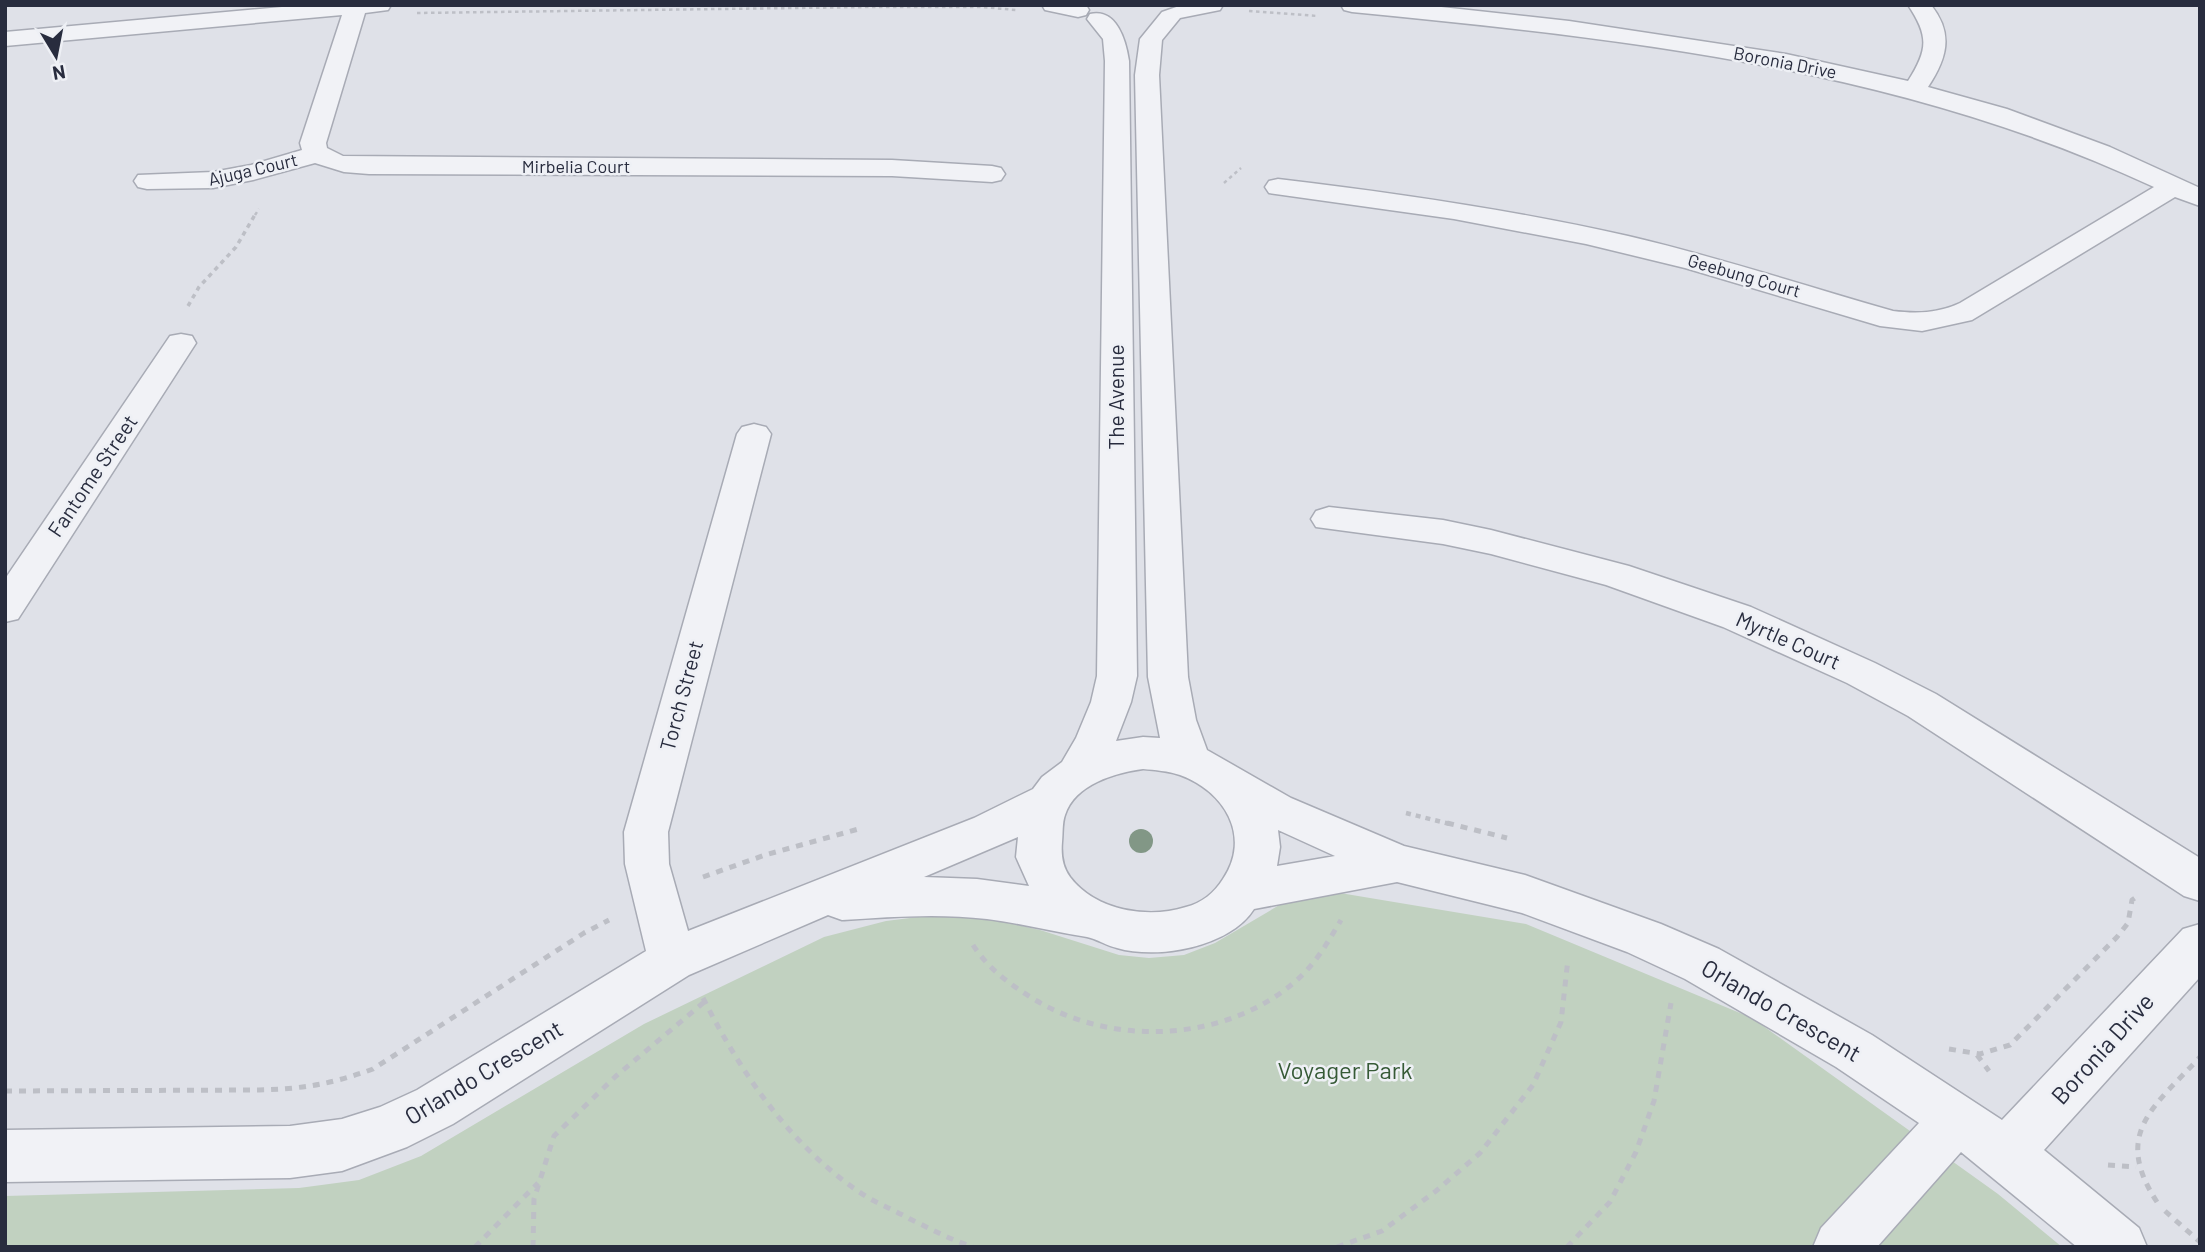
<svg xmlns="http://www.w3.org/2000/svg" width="2205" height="1252" font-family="Barlow,sans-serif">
<rect width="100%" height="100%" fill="#dfe1e8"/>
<!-- green -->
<path fill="#c1d1c0" d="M 1334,892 L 1526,924 L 1752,1018 L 1998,1194 L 2062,1247 L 5,1247 L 5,1196 L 299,1188 L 359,1180 L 421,1156 L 644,1024 L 824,937 L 886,921 L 926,916 L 969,917 L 1004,922 L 1040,930 L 1119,955 L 1149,958 L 1184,955 L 1215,943 L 1288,900 Z"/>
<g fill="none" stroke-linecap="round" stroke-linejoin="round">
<defs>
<path id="minor" d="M 304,5 L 391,5 L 388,10 L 365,13 L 326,143 L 327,148 L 343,156 L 892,160 L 992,166 L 1001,168 L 1005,174 L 1001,180 L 992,182 L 892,176 L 369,174 L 344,172 L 315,163 L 253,180 L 213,188 L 147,189 L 138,187 L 134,181 L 138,175 L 213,172 L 251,165 L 302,150 L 300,143 L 342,15 L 5,46 L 5,32 Z
M 1042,5 L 1086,5 L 1089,10 L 1086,15 L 1078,17 L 1045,10 Z
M 1182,5 L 1223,5 L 1220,10 L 1180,18 L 1162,40 L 1159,75 L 1188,677 L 1196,720 L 1207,750 L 1291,798 L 1404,846 L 1525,875 L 1661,924 L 1719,949 L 1872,1035 L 2002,1120 L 2183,929 L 2200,924 L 2200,977 L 2044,1150 L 2139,1228 L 2147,1247 L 2077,1247 L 1961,1152 L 1877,1247 L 1813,1247 L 1821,1228 L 1919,1123 L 1836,1067 L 1685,979 L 1627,952 L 1522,913 L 1397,882 L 1254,909 C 1230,947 1158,960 1117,948 C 1107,946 1097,939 1087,937 C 1054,932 1020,923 987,919 C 938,913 890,917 842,920 L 828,915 L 689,975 L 453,1124 L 407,1147 L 342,1171 L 290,1178 L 5,1182 L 5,1130 L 290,1126 L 342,1119 L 380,1107 L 417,1090 L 646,951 L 625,864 L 624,832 L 737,434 L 742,427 L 754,424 L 766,427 L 771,434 L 668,832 L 669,864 L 688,931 L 974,818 L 1033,789 L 1042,777 L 1062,762 L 1076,738 L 1091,702 L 1097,676 L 1105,61 L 1103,39 L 1087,19 L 1090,14 C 1117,8 1126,41 1129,61 L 1137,676 L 1131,702 L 1116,741 L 1143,737 L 1160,738 L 1148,677 L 1135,75 L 1140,39 L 1162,12 ZM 1143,769 C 1155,770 1168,771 1180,775 C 1224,791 1252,836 1223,879 C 1215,892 1202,903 1186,907 C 1148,919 1096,911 1070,877 C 1062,866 1061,854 1062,842 C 1063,833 1062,823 1065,815 C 1075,784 1115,773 1143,769 ZM 1278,830 L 1335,856 L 1277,866 L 1280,847 ZM 1018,837 L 1016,857 L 1029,886 L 977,879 L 924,877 Z
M 1341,5 L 1423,5 L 1569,21 L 1786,54 L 1908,81 C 1928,50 1929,36 1908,5 L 1931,5 C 1954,34 1947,58 1928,87 L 2007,109 L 2110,147 L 2200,188 L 2200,206 L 2175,197 L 1972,320 L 1922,331 L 1880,326 L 1685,268 L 1586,244 L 1454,219 L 1269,193 L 1265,187 L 1269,181 L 1278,179 C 1396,193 1513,210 1628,236 C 1718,257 1805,286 1893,311 C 1918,314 1938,313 1960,303 L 2154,187 C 1900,68 1627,39 1352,12 L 1344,10 Z
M 181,334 L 192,336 L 196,343 L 18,619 L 5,622 L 5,579 L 170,336 Z
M 1329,507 L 1443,520 L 1491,530 L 1629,566 L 1751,607 L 1875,663 L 1936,694 L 2200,858 L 2200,901 L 2184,896 L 1908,716 L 1847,683 L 1723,627 L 1606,585 L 1491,554 L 1443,544 L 1316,527 L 1311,519 L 1316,511 Z"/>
</defs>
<!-- minor casing -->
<use href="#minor" stroke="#a8abb5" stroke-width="3"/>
<!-- path-far3 -->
<path stroke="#bdbfc6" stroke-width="2.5" stroke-dasharray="3.5 3.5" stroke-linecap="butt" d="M 1249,11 L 1317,16
M 417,13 L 871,7 L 982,7 L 1016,10
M 1224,183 L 1241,168
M 255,215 L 259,209"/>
<!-- path-far2 -->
<path stroke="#bdbfc6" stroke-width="3.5" stroke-dasharray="4.5 4.5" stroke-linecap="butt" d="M 188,306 L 199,287 L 236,247 L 256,213"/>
<!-- path-far1 -->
<path stroke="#bdbfc6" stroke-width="4.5" stroke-dasharray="5 5" stroke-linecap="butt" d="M 1406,813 L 1454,825"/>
<!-- path -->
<path stroke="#bdbfc6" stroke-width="5" stroke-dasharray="7 7" stroke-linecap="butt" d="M 1447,823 L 1507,838
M 703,877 L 765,855 L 862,828
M 973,945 C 989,970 1012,986 1037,1001 C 1115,1047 1227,1042 1297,980 C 1316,963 1328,942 1341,920
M 703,998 C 742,1075 793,1150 867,1197 C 881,1205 896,1211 910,1219 C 931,1229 951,1240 973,1247
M 1949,1049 L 1980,1054 L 2010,1045 L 2117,937 L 2128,923 L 2132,900 L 2135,898
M 1977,1055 L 1989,1071
M 5,1091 L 259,1090 C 302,1089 332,1084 373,1069 L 584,933 L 609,920
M 2108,1165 L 2136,1167
M 2157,1202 C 2112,1133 2154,1107 2200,1057
M 2165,1211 L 2200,1242
M 475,1247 L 538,1183
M 533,1247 L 534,1199 L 554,1136 L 616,1076 L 703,1003
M 1337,1247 L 1382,1231 L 1436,1191 L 1480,1153 L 1533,1085 L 1561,1022 L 1568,959
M 1567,1247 L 1610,1202 L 1636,1152 L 1654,1101 L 1671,1003"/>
<!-- minor -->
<use href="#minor" fill="#f1f2f6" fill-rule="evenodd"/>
</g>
<!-- trees -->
<circle fill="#829786" cx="1141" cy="841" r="12"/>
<g text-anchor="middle" stroke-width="5" stroke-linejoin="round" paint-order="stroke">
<!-- far-street labels -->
<g font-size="18" fill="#282c3e" stroke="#eef0f5">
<text transform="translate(1785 63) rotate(11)" y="6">Boronia Drive</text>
<text x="576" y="173">Mirbelia Court</text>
<text transform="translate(253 170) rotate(-13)" y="6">Ajuga Court</text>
<text transform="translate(1744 276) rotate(16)" y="6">Geebung Court</text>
</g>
<!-- street labels -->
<g font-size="21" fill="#282c3e" stroke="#eef0f5">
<text transform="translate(1117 397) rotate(-90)" y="7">The Avenue</text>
<text transform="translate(93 476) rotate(-56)" y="7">Fantome Street</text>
<text transform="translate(1788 641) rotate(24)" y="7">Myrtle Court</text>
<text transform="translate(682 696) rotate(-75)" y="7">Torch Street</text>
</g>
<!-- near-street labels -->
<g font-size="24" fill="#282c3e" stroke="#eef0f5">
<text transform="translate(1781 1011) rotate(30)" y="8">Orlando Crescent</text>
<text transform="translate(2103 1049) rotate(-48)" y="8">Boronia Drive</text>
<text transform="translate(484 1073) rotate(-31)" y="8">Orlando Crescent</text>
</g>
<!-- near-park labels -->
<g font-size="24" fill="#365a36" stroke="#eef0f5">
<text x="1345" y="1079">Voyager Park</text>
</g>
</g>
<!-- border -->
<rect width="2205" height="1252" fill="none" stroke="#282c3e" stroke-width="14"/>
<!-- north arrow -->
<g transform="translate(56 56) rotate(170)" stroke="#eef0f5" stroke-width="5" paint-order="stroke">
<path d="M0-5L12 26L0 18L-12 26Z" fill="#282c3e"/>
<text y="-10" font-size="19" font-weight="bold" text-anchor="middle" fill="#282c3e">N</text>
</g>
</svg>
